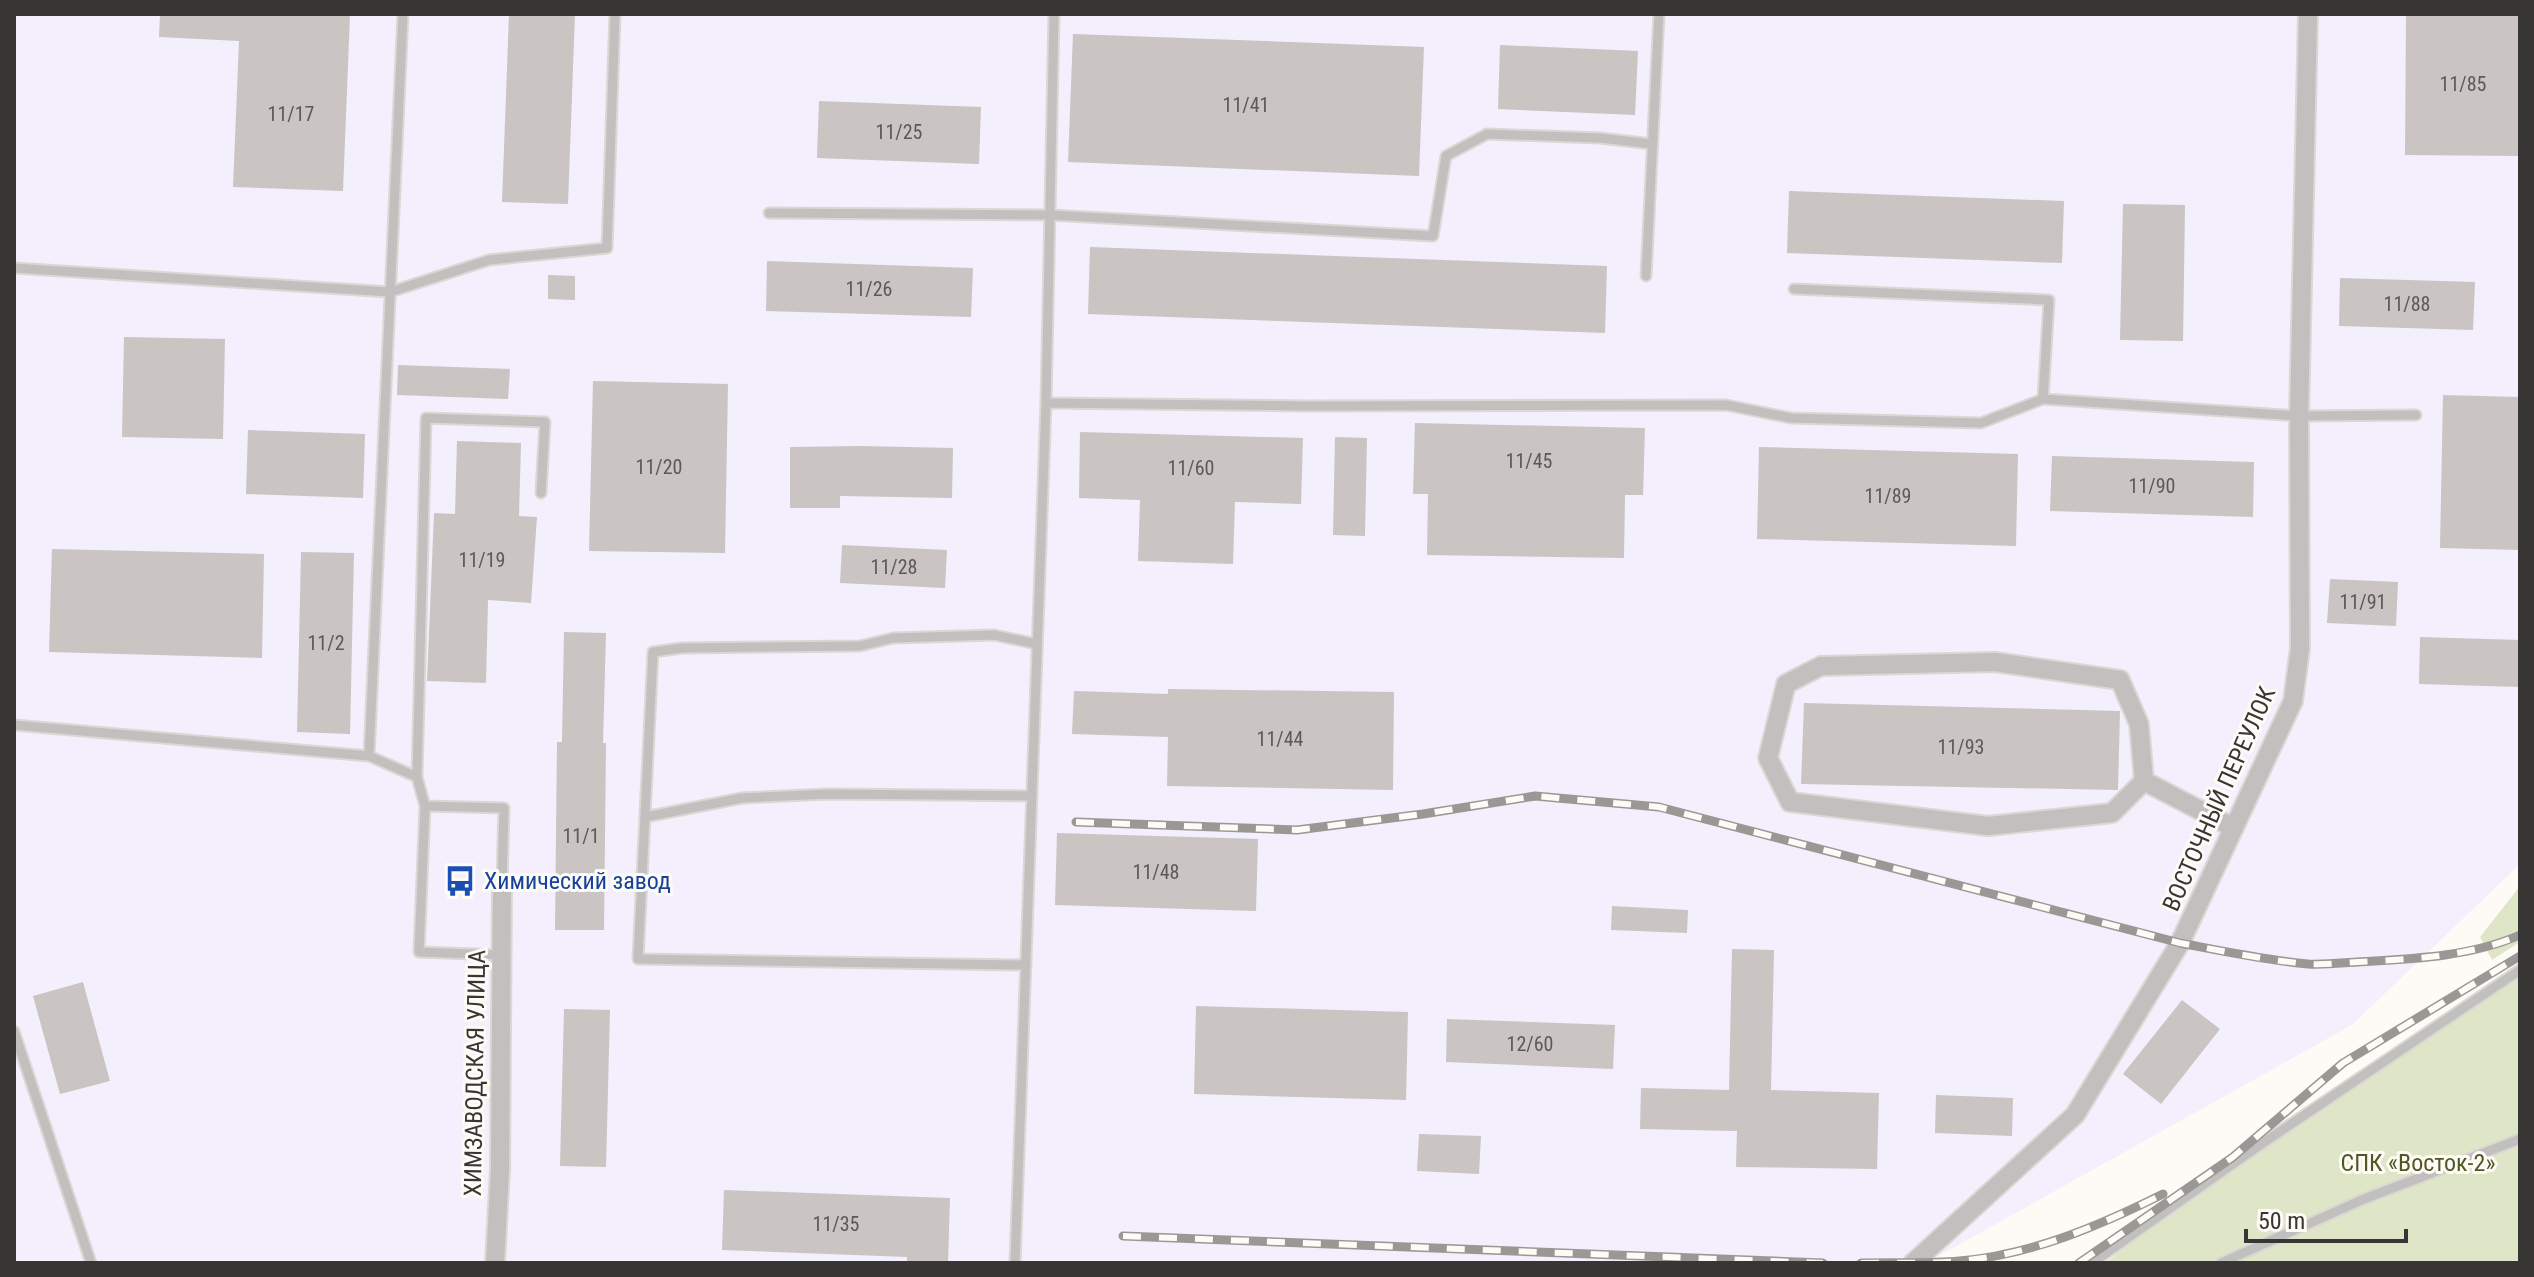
<svg xmlns="http://www.w3.org/2000/svg" width="2534" height="1277" font-family="'Roboto Condensed',sans-serif">
<rect width="100%" height="100%" fill="#fefbf6"/>
<!-- industrial -->
<path fill="#f3effc" d="M 14,14 L 2520,14 L 2520,864 L 2352,1025 L 1926,1263 L 14,1263 Z"/>
<!-- green -->
<path fill="#dee6c7" d="M 2520,886 L 2520,942 L 2492,960 L 2480,937 Z
M 2520,975 L 2520,1263 L 2105,1263 L 2216,1176 Z"/>
<!-- building -->
<path fill="#cac4c2" d="M 160,14 L 350,14 L 343,191 L 233,187 L 239,41 L 159,37 Z
M 509,14 L 575,14 L 568,204 L 502,202 Z
M 2406,14 L 2520,14 L 2520,156 L 2405,155 Z
M 1073,34 L 1424,47 L 1419,176 L 1068,162 Z
M 1500,45 L 1638,51 L 1635,115 L 1498,109 Z
M 819,101 L 981,107 L 979,164 L 817,158 Z
M 1789,191 L 2064,201 L 2062,263 L 1787,253 Z
M 2123,204 L 2185,205 L 2183,341 L 2120,340 Z
M 1090,247 L 1607,266 L 1605,333 L 1088,314 Z
M 767,261 L 973,268 L 971,317 L 766,311 Z
M 548,275 L 575,276 L 575,300 L 548,299 Z
M 2340,278 L 2475,282 L 2473,330 L 2339,326 Z
M 124,337 L 225,339 L 223,439 L 122,437 Z
M 398,365 L 510,369 L 508,399 L 397,395 Z
M 593,381 L 728,384 L 725,553 L 589,551 Z
M 2443,395 L 2520,397 L 2520,550 L 2440,548 Z
M 1415,423 L 1645,428 L 1643,495 L 1625,495 L 1624,558 L 1427,555 L 1428,494 L 1413,494 Z
M 248,430 L 365,434 L 363,498 L 246,494 Z
M 1080,432 L 1303,438 L 1301,504 L 1235,502 L 1233,564 L 1138,561 L 1140,500 L 1079,498 Z
M 1335,437 L 1367,438 L 1365,536 L 1333,535 Z
M 457,441 L 521,443 L 519,516 L 537,517 L 531,603 L 488,600 L 486,683 L 427,681 L 434,513 L 455,514 Z
M 861,446 L 953,448 L 952,498 L 840,496 L 840,508 L 790,508 L 790,447 Z
M 1759,447 L 2018,454 L 2016,546 L 1757,539 Z
M 2052,456 L 2254,462 L 2253,517 L 2050,511 Z
M 842,545 L 947,550 L 945,588 L 840,583 Z
M 52,549 L 264,554 L 262,658 L 49,652 Z
M 301,552 L 354,553 L 350,734 L 297,732 Z
M 2330,579 L 2398,582 L 2396,626 L 2327,623 Z
M 564,632 L 606,633 L 603,743 L 606,743 L 604,930 L 555,930 L 557,742 L 562,742 Z
M 2420,637 L 2520,640 L 2520,687 L 2419,684 Z
M 1168,689 L 1394,692 L 1393,790 L 1167,786 L 1168,737 L 1072,734 L 1074,691 L 1168,694 Z
M 1804,703 L 2120,711 L 2118,790 L 1801,784 Z
M 1057,833 L 1258,839 L 1256,911 L 1055,905 Z
M 1612,906 L 1688,910 L 1687,933 L 1611,930 Z
M 1732,949 L 1774,950 L 1771,1090 L 1879,1093 L 1877,1169 L 1736,1167 L 1737,1131 L 1640,1129 L 1641,1088 L 1729,1090 Z
M 83,982 L 110,1081 L 60,1094 L 33,996 Z
M 2182,1000 L 2220,1029 L 2161,1104 L 2123,1074 Z
M 1196,1006 L 1408,1012 L 1406,1100 L 1194,1094 Z
M 564,1009 L 610,1010 L 606,1167 L 560,1166 Z
M 1447,1019 L 1615,1025 L 1613,1069 L 1446,1062 Z
M 1936,1095 L 2013,1098 L 2012,1136 L 1935,1133 Z
M 1419,1134 L 1481,1136 L 1479,1174 L 1417,1171 Z
M 724,1190 L 950,1198 L 948,1263 L 907,1263 L 907,1257 L 722,1250 Z"/>
<g fill="none" stroke-linecap="round" stroke-linejoin="round">
<defs>
<path id="lane" d="M 769,213 L 1050,215 L 1433,236 L 1446,156 L 1487,134 L 1600,138 L 1652,144
M 14,268 L 390,292 L 489,260 L 607,248 L 615,14
M 1646,276 L 1659,14
M 1794,289 L 2049,300 L 2043,399
M 1046,403 L 1307,406 L 1726,405 L 1791,418 L 1981,423 L 2043,399 L 2299,416 L 2416,415
M 14,725 L 369,756 L 403,14
M 369,756 L 417,777 L 426,418 L 545,422 L 541,493
M 417,777 L 425,806
M 645,817 L 742,798 L 828,794 L 1032,796
M 500,955 L 419,952 L 425,806 L 504,808 L 502,884
M 1026,965 L 638,959 L 653,652 L 682,648 L 860,646 L 893,638 L 994,635 L 1037,644
M 14,1031 L 91,1263
M 1015,1263 L 1046,403 L 1054,14
M 2092,1263 L 2257,1147 L 2520,970
M 2221,1263 L 2364,1199 L 2520,1139"/>
<path id="street" d="M 2144,781 L 2139,724 L 2120,680 L 1995,662 L 1821,666 L 1786,684 L 1768,758 L 1790,802 L 1988,826 L 2112,813 L 2144,781 L 2234,828
M 495,1263 L 500,1169 L 502,884
M 1913,1263 L 2075,1115 L 2180,943 L 2293,701 L 2300,648 L 2299,416 L 2308,14"/>
</defs>
<!-- lane casing -->
<use href="#lane" stroke="#dad8d3" stroke-width="13"/>
<!-- street casing -->
<use href="#street" stroke="#dad8d3" stroke-width="22"/>
<!-- lane -->
<use href="#lane" stroke="#c1c0be" stroke-width="9"/>
<!-- street -->
<use href="#street" stroke="#c1c0be" stroke-width="18"/>
<defs>
<path id="rail" d="M 1076,822 L 1297,830 L 1423,814 L 1535,796 L 1659,807 L 2180,943 C 2222,951 2265,960 2308,964 C 2324,965 2341,963 2357,962 C 2411,959 2470,957 2520,935
M 1123,1236 L 1823,1263
M 1861,1263 C 1894,1262 1927,1264 1959,1261 C 2031,1255 2099,1226 2163,1194
M 2079,1263 L 2233,1157 L 2343,1063 L 2520,956"/>
</defs>
<!-- rail casing -->
<use href="#rail" stroke="#9a9894" stroke-width="9"/>
<!-- rail -->
<use href="#rail" stroke="#fefbf6" stroke-width="6" stroke-dasharray="18" stroke-linecap="butt"/>
</g>
<!-- icons -->
<defs>
<symbol id="bus-bare" viewBox="-9 -9 18 18"><path d="M-5-6H5V4H4V6H2V4H-2V6H-4V4H-5ZM-3.5-4V0h7V-4ZM-3.5 1.2v1.5H-2V1.2ZM2 1.2v1.5H3.5V1.2Z" fill="#1a4fb4" stroke="#fefbf6" stroke-width="2.5" paint-order="stroke"/></symbol>
</defs>
<g fill-rule="evenodd">
<use href="#bus-bare" x="438" y="859" width="44" height="44"/>
</g>
<g text-anchor="middle" stroke-width="6" stroke-linejoin="round" paint-order="stroke">
<!-- number labels -->
<g font-size="20" fill="#5c5a58">
<text x="2463" y="91">11/85</text>
<text x="1246" y="112">11/41</text>
<text x="291" y="121">11/17</text>
<text x="899" y="139">11/25</text>
<text x="869" y="296">11/26</text>
<text x="2407" y="311">11/88</text>
<text x="1529" y="468">11/45</text>
<text x="659" y="474">11/20</text>
<text x="1191" y="475">11/60</text>
<text x="2152" y="493">11/90</text>
<text x="1888" y="503">11/89</text>
<text x="482" y="567">11/19</text>
<text x="894" y="574">11/28</text>
<text x="2363" y="609">11/91</text>
<text x="326" y="650">11/2</text>
<text x="1280" y="746">11/44</text>
<text x="1961" y="754">11/93</text>
<text x="581" y="843">11/1</text>
<text x="1156" y="879">11/48</text>
<text x="1530" y="1051">12/60</text>
<text x="836" y="1231">11/35</text>
</g>
<!-- street labels -->
<g font-size="24" fill="#373634" stroke="#fefbf6">
<text transform="translate(2219 799) rotate(-66)" y="8">ВОСТОЧНЫЙ ПЕРЕУЛОК</text>
<text transform="translate(475 1073) rotate(-89)" y="8">ХИМЗАВОДСКАЯ УЛИЦА</text>
</g>
<!-- transit labels -->
<g font-size="24" fill="#164399" stroke="#fefbf6" text-anchor="start">
<text x="484" y="889">Химический завод</text>
</g>
<!-- park labels -->
<g font-size="24" fill="#4f5822" stroke="#fefbf6">
<text x="2418" y="1171">СПК «Восток-2»</text>
</g>
</g>
<!-- border -->
<rect width="2534" height="1277" fill="none" stroke="#373634" stroke-width="32"/>
<!-- scale -->
<path d="M2246 1229v12h160v-12" fill="none" stroke="#373634" stroke-width="4"/>
<text x="2258" y="1229" font-size="24" fill="#373634" stroke="#fefbf6" stroke-width="6" paint-order="stroke">50 m</text>
</svg>
